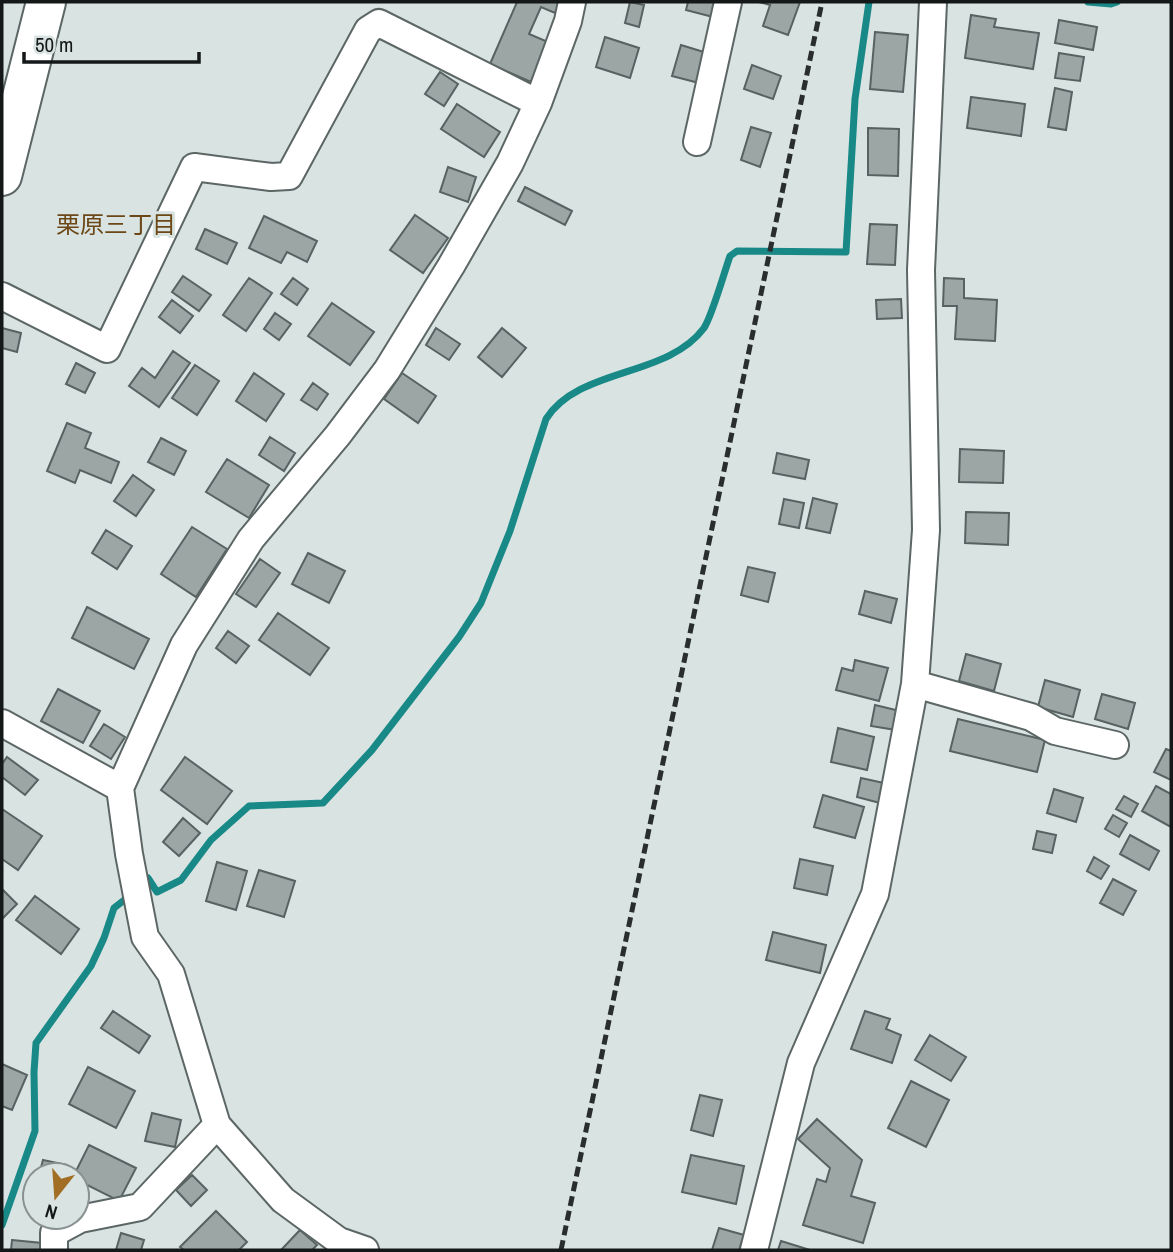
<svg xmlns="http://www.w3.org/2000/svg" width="1173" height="1252" font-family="'Archivo Narrow','Noto Sans JP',sans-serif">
<rect width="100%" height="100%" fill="#d8e3e2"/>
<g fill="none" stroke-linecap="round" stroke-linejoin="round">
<!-- stream -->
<path stroke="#188986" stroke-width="7" d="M 1088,2 L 1111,4 L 1117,2
M 142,883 L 148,878 L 157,892 L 181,880 L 211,840 L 249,806 L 323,803 L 372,750 L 459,637 L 481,603 L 510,531 L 546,419 C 579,367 667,378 704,328 C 712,316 724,273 730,256 L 737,251 L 846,252 L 855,99 L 869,2
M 2,1225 L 35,1131 L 34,1072 L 36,1043 L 91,966 L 104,938 L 114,908 L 132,894"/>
</g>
<!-- building -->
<path fill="#9ba6a5" stroke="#586262" stroke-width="2" d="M 517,2 L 560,2 L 555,13 L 541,7 L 529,34 L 548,42 L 531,82 L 490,64 Z
M 630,2 L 644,5 L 639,27 L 625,23 Z
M 688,2 L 717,2 L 713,17 L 686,10 Z
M 759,2 L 800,2 L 788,35 L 763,26 L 770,5 Z
M 971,15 L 996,19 L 994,27 L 1039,33 L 1033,69 L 965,58 Z
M 1059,20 L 1097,27 L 1093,50 L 1055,43 Z
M 875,32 L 908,35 L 903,92 L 870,89 Z
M 605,37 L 639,48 L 630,78 L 596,67 Z
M 681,45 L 707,53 L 699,83 L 672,76 Z
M 1059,53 L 1084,57 L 1080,81 L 1055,78 Z
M 752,65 L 781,76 L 773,99 L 744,89 Z
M 440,72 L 458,84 L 444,106 L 425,94 Z
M 1055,88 L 1072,92 L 1066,130 L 1048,127 Z
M 971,97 L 1025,104 L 1021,136 L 967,128 Z
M 457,104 L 500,132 L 484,157 L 441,129 Z
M 751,127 L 771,133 L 760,167 L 741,160 Z
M 868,128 L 899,129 L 898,176 L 868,175 Z
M 448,167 L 476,177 L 468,202 L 440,192 Z
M 525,187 L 572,211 L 565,225 L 518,201 Z
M 415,215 L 448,238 L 423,273 L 390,250 Z
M 264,216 L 317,241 L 307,262 L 287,252 L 281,263 L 249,248 Z
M 870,224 L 897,225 L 895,265 L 867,264 Z
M 205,229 L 237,243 L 227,264 L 196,249 Z
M 183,276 L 211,295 L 199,311 L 172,292 Z
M 249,278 L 272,293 L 246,331 L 223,315 Z
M 293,278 L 308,289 L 297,305 L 281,294 Z
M 944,278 L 964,279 L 964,298 L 997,300 L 995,341 L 955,339 L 957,306 L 943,306 Z
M 901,299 L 902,318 L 877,319 L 876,300 Z
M 172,300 L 193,316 L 180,333 L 159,317 Z
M 332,303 L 374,332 L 350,365 L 308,336 Z
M 275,313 L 291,324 L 279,340 L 264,329 Z
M 2,328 L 21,333 L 17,352 L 2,348 Z
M 436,328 L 460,344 L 449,360 L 426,345 Z
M 502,328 L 526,348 L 502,377 L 478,357 Z
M 173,351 L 190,363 L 159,407 L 129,386 L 142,368 L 155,378 Z
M 76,363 L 95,373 L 85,393 L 66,384 Z
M 195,365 L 219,381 L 197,415 L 172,398 Z
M 254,373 L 284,394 L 266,421 L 236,401 Z
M 402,373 L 436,396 L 418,423 L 384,399 Z
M 313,383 L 328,394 L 317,410 L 301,400 Z
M 67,423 L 91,433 L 85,448 L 119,462 L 111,483 L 80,470 L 75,483 L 47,471 Z
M 270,437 L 295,453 L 284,471 L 259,455 Z
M 161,438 L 186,451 L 174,475 L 148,462 Z
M 960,449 L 1004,451 L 1003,483 L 959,482 Z
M 777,453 L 809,460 L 805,479 L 773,473 Z
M 227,459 L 269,485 L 249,518 L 206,492 Z
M 133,475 L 154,490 L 136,516 L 114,501 Z
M 813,498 L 837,504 L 830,533 L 806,528 Z
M 784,499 L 804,503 L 799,528 L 779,524 Z
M 966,512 L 1009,513 L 1008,545 L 965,543 Z
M 192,527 L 227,549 L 196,597 L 161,574 Z
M 106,530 L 132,546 L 117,569 L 92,553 Z
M 308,553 L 345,571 L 329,603 L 292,584 Z
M 260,559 L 280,573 L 256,607 L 236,594 Z
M 748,567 L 775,573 L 768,602 L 741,595 Z
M 865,591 L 897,599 L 891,623 L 859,614 Z
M 87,607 L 149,639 L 134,669 L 72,638 Z
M 278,613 L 329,648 L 310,675 L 259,640 Z
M 228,631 L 249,646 L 236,663 L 216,648 Z
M 966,654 L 1001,664 L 994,691 L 959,681 Z
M 855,660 L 888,668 L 879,701 L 836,690 L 842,668 L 853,671 Z
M 1045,680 L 1080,690 L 1073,717 L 1038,707 Z
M 58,689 L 100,711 L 83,743 L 41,721 Z
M 1102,694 L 1135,703 L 1128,729 L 1095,719 Z
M 875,705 L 900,711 L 896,730 L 871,726 Z
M 958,719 L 1045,740 L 1037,772 L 950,751 Z
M 104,724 L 125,737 L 111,759 L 90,746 Z
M 838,728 L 874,737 L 867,770 L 831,762 Z
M 1166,749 L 1171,751 L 1171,780 L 1154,772 Z
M 7,757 L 38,780 L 25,795 L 2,777 L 2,764 Z
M 185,757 L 232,791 L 207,824 L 161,790 Z
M 861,778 L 884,783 L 880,803 L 857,797 Z
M 1156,786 L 1171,794 L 1171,827 L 1142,811 Z
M 1054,789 L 1083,798 L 1076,822 L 1047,813 Z
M 823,795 L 864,807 L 855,838 L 814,827 Z
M 1124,796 L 1138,804 L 1131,817 L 1116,809 Z
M 2,809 L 42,836 L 18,870 L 2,859 Z
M 1113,815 L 1127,823 L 1119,837 L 1105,829 Z
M 183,818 L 200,833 L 179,856 L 163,842 Z
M 1037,831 L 1056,835 L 1052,853 L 1033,849 Z
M 1130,835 L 1159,851 L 1149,870 L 1120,854 Z
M 1094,857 L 1109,866 L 1101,879 L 1087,871 Z
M 800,859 L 833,866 L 827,895 L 794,888 Z
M 217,862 L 247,871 L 236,910 L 206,901 Z
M 259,870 L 295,881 L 284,917 L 247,906 Z
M 1113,879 L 1136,891 L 1123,915 L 1100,903 Z
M 2,889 L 17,904 L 2,919 Z
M 35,896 L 79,929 L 61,954 L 16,920 Z
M 773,932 L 826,945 L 820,973 L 766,960 Z
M 113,1011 L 150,1036 L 139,1053 L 101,1028 Z
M 865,1011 L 890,1019 L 886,1029 L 901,1035 L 892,1063 L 851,1049 Z
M 930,1035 L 966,1057 L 951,1081 L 915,1060 Z
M 2,1064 L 27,1075 L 12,1110 L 2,1106 Z
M 88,1067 L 135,1091 L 116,1128 L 69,1104 Z
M 911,1081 L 949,1100 L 926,1147 L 888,1128 Z
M 700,1095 L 722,1100 L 713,1136 L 691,1130 Z
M 152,1113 L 181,1120 L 175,1147 L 145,1141 Z
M 817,1119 L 862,1160 L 851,1196 L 875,1203 L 863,1243 L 803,1225 L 817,1179 L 826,1182 L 830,1168 L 798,1139 Z
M 89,1145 L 136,1168 L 119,1201 L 77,1180 L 77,1175 L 74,1175 Z
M 691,1155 L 744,1166 L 736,1204 L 682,1192 Z
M 43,1160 L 67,1165 L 64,1175 L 39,1175 Z
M 192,1175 L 207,1190 L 191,1206 L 176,1190 Z
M 216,1211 L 247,1242 L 239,1250 L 184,1250 L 180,1247 Z
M 719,1228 L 744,1235 L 739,1250 L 712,1250 Z
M 300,1230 L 317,1245 L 312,1250 L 281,1250 Z
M 121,1233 L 144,1240 L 141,1250 L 116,1250 Z
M 12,1240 L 42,1243 L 41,1250 L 11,1250 Z
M 781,1241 L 810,1250 L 778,1250 Z"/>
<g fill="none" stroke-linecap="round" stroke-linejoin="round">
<defs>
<path id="minor" d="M 697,142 L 728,2
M 2,296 L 107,349 L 194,167 L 271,177 L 289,176 L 368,30 L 379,23 L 538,103
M 915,684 L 1031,717 L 1055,731 L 1115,745
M 2,723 L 120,788
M 54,1250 L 54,1233 L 80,1219 L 140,1207 L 217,1125
M 365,1250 L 339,1241 L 283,1200 L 217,1125 L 171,974 L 145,937 L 129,854 L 120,788 L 184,645 L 251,539 L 338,435 L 387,370 L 451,266 L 510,163 L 538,103 L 568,21 L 572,2
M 754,1250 L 801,1063 L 875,894 L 915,684 L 926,530 L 921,270 L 933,2"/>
<path id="highway" d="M 2,176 L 46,2"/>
</defs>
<!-- minor casing -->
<use href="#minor" stroke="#5c6665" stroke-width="30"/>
<!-- highway casing -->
<use href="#highway" stroke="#5c6665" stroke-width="42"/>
<!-- minor -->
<use href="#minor" stroke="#fff" stroke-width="26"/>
<!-- highway -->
<use href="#highway" stroke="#fff" stroke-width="38"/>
<!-- rail -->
<path stroke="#292d2d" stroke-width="5" stroke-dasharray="10 5" stroke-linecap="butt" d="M 561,1250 L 822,2"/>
</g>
<g text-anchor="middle" stroke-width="6" stroke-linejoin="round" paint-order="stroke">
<!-- neighbourhood labels -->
<g font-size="24" fill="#6c4817" stroke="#d8e3e2">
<text x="116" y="233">栗原三丁目</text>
</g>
</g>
<!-- border -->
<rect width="1173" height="1252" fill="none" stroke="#141818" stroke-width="7"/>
<!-- north arrow -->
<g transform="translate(56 1196) rotate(197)"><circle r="33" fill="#d8e3e2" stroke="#8a9291" stroke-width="2"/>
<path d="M0-5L12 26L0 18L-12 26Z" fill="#a26e26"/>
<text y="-10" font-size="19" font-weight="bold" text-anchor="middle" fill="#141818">N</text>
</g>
<!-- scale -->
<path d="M24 52v10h175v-10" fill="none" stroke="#141818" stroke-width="3.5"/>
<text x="35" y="52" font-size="21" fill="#141818" stroke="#d8e3e2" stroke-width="5" paint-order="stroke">50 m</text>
</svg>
